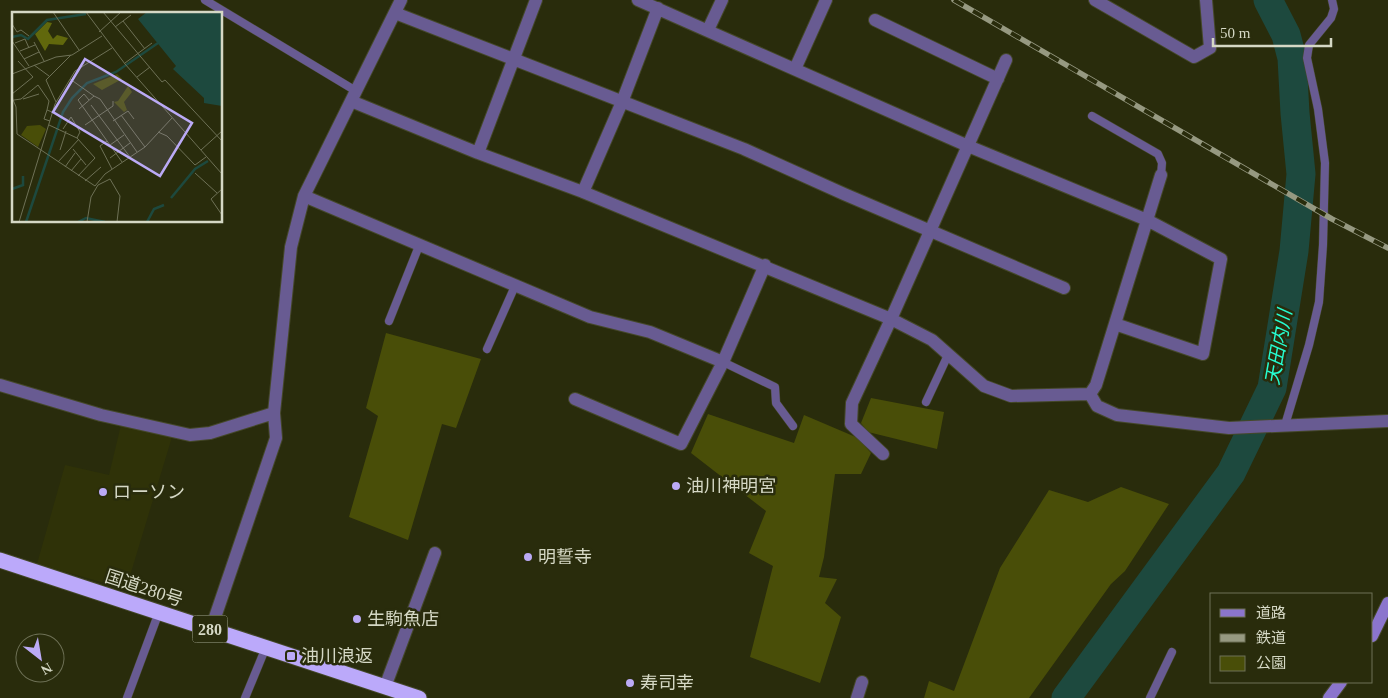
<svg xmlns="http://www.w3.org/2000/svg" width="1388" height="698" font-family="'Times New Roman','Noto Sans JP',serif">
<rect width="100%" height="100%" fill="#292c0c"/>
<!-- built -->
<path fill="#2f3208" d="M 121,425 L 172,437 L 126,589 L 37,564 L 65,465 L 109,475 Z"/>
<!-- green -->
<path fill="#494e08" d="M 386,333 L 481,359 L 456,428 L 442,424 L 408,540 L 349,517 L 378,416 L 366,408 Z
M 871,398 L 944,412 L 937,449 L 868,432 L 861,423 Z
M 708,414 L 794,443 L 804,415 L 858,438 L 871,453 L 861,474 L 835,474 L 824,557 L 819,577 L 837,579 L 825,603 L 841,617 L 820,683 L 750,657 L 773,566 L 749,553 L 766,511 L 691,453 Z
M 1121,487 L 1169,504 L 1125,571 L 1111,584 L 1029,698 L 924,698 L 929,681 L 954,691 L 1000,568 L 1049,490 L 1088,502 Z"/>
<g fill="none" stroke-linecap="round" stroke-linejoin="round">
<!-- river -->
<path stroke="#1d493e" stroke-width="29" d="M 1066,698 L 1231,473 L 1272,388 L 1294,251 L 1301,174 L 1295,113 L 1292,58 L 1286,35 L 1268,0"/>
<defs>
<path id="lane" d="M 205,0 L 356,91
M 1092,116 L 1158,154 L 1162,163 L 1161,175
M 389,321 L 419,246
M 487,349 L 515,286
M 723,362 L 775,387 L 776,403 L 793,426
M 926,402 L 948,355
M 1285,425 L 1309,345 L 1319,302 L 1323,245 L 1325,163 L 1318,109 L 1307,58 L 1309,45 L 1331,18 L 1334,9 L 1332,0
M 127,698 L 159,612
M 245,698 L 266,647
M 1150,698 L 1172,652"/>
<path id="street" d="M 638,0 L 968,146 L 1147,220 L 1221,259 L 1203,354 L 1115,324
M 1095,0 L 1194,57 L 1210,48 L 1206,0
M 395,13 L 744,149 L 844,194 L 1064,288
M 875,20 L 998,79
M 708,30 L 722,0
M 795,69 L 826,0
M 351,101 L 478,153 L 583,192 L 891,319 L 932,340 L 984,386 L 1011,396 L 1090,394 L 1096,385 L 1161,175
M 478,153 L 536,0
M 583,192 L 622,102 L 658,8
M 304,196 L 590,317 L 650,332 L 723,362
M 0,385 L 101,415 L 190,435 L 210,433 L 274,413
M 1090,394 L 1097,406 L 1117,415 L 1229,428 L 1388,421
M 575,399 L 681,444 L 723,362 L 765,265
M 883,454 L 851,424 L 852,403 L 891,319 L 1006,60
M 211,629 L 276,438 L 274,413 L 291,247 L 304,196 L 401,0
M 385,687 L 435,553
M 857,698 L 862,682"/>
<path id="secondary" d="M 1372,636 L 1388,603
M 1329,698 L 1341,682"/>
<path id="highway" d="M 0,560 L 419,698"/>
</defs>
<!-- lane casing -->
<use href="#lane" stroke="#45482a" stroke-width="9"/>
<!-- street casing -->
<use href="#street" stroke="#45482a" stroke-width="14"/>
<!-- secondary casing -->
<use href="#secondary" stroke="#45482a" stroke-width="14"/>
<!-- highway casing -->
<use href="#highway" stroke="#45482a" stroke-width="17"/>
<!-- lane -->
<use href="#lane" stroke="#685b92" stroke-width="8"/>
<!-- street -->
<use href="#street" stroke="#685b92" stroke-width="12"/>
<!-- secondary -->
<use href="#secondary" stroke="#8b75cd" stroke-width="12"/>
<!-- highway -->
<use href="#highway" stroke="#bba9fa" stroke-width="15"/>
<defs>
<path id="rail" d="M 954,0 L 1332,219 L 1388,248"/>
</defs>
<!-- rail casing -->
<use href="#rail" stroke="#969981" stroke-width="5.5"/>
<!-- rail -->
<use href="#rail" stroke="#292c0c" stroke-width="4" stroke-dasharray="11" stroke-linecap="butt"/>
</g>
<!-- markers -->
<g fill="#bbaaf6" stroke="#292c0c" stroke-width="2">
<circle cx="676" cy="486" r="5"/>
<circle cx="103" cy="492" r="5"/>
<circle cx="528" cy="557" r="5"/>
<circle cx="357" cy="619" r="5"/>
<rect x="286" y="651" width="10" height="10" rx="2.5"/>
<circle cx="630" cy="683" r="5"/>
</g>
<g text-anchor="middle" stroke-width="5" stroke-linejoin="round" paint-order="stroke">
<!-- shield labels -->
<rect fill="#292c0c" stroke="#a1a48e" stroke-width="1" x="192.5" y="615.5" width="35" height="27" rx="4"/>
<g font-size="16" font-weight="bold" fill="#d5d8c5">
<text x="210" y="635">280</text>
</g>
<!-- poi labels -->
<g font-size="18" fill="#d5d8c5" stroke="#292c0c" text-anchor="start">
<text x="686" y="492">油川神明宮</text>
<text x="113" y="498">ローソン</text>
<text x="538" y="563">明誓寺</text>
<text x="367" y="625">生駒魚店</text>
<text x="301" y="662">油川浪返</text>
<text x="640" y="689">寿司幸</text>
</g>
<!-- street labels -->
<g font-size="18" fill="#d5d8c5" stroke="#292c0c">
<text transform="translate(144 588) rotate(18)" y="6">国道280号</text>
</g>
<!-- water labels -->
<g font-size="19" font-style="italic" fill="#26fcd1" stroke="#292c0c">
<text transform="translate(1278 347) rotate(-80)" y="7">天田内川</text>
</g>
</g>
<!-- overview -->
<g transform="translate(12 12)">
<rect width="210" height="210" fill="#292c0c"/>
<path d="M 105,62 L 110,67 L 90,78 L 81,72 ZM 116,74 L 120,80 L 112,90 L 115,98 L 112,100 L 102,90 L 106,89 ZM 28,113 L 34,117 L 26,135 L 9,123 L 15,114 Z" fill="#494e08"/>
<path d="M 35,10 L 40,11 L 36,19 L 41,27 L 45,23 L 56,26 L 51,33 L 37,32 L 33,39 L 23,22 Z" fill="#61680c"/>
<path d="M 135,0 L 210,0 L 210,94 L 192,91 L 192,86 L 161,57 L 164,54 L 126,7 Z" fill="#1d493e"/>
<path fill="none" stroke="#1d493e" stroke-width="2.5" d="M 0,25 L 9,23 L 16,27 L 35,8 L 74,2M 0,177 L 11,173 L 11,164M 159,186 L 183,157 L 196,149M 14,210 L 51,100 L 60,86 L 75,71 L 104,60 L 146,31M 66,210 L 74,206 L 93,210M 135,210 L 142,197 L 152,193"/>
<path fill="none" stroke="#6e7156" stroke-width="1" d="M 41,0 L 67,38M 74,0 L 113,52 L 210,162M 91,0 L 150,70 L 153,68 L 210,129M 111,9 L 133,37M 0,12 L 5,20 L 9,18 L 17,24M 103,15 L 119,3M 87,20 L 109,0M 0,29 L 17,54M 22,30 L 32,49M 3,31 L 13,27 L 17,36M 8,39 L 23,33M 12,47 L 27,40M 113,51 L 140,31M 22,53 L 37,64M 0,62 L 44,45 L 60,43 L 90,24M 125,65 L 138,55M 58,67 L 82,84M 0,82 L 21,65 L 6,49M 0,85 L 4,95 L 5,122 L 83,174 L 93,162 L 133,135 L 160,106M 11,87 L 27,82M 2,88 L 9,87 L 26,73 L 37,89 L 35,98 L 40,100M 77,88 L 72,82 L 66,88 L 110,150M 44,90 L 34,68 L 59,43M 79,93 L 118,145M 67,97 L 82,84 L 88,87 L 125,140M 35,98 L 32,107 L 38,109M 109,103 L 133,135M 101,109 L 116,99 L 122,107M 37,113 L 65,126 L 83,146 L 66,164M 73,113 L 101,94 L 101,89M 51,117 L 59,105 L 68,120 L 65,126M 146,120 L 155,124 L 183,153 L 194,145M 95,129 L 88,134 L 100,157M 98,133 L 112,123M 61,137 L 74,153M 48,138 L 54,119M 189,138 L 210,119M 98,146 L 118,131M 46,150 L 67,127M 53,155 L 63,141M 59,159 L 69,147M 183,161 L 205,181M 73,169 L 89,155M 210,177 L 199,187 L 210,203M 7,210 L 43,92 L 63,59 L 100,36M 75,210 L 79,185 L 86,173 L 98,167 L 108,184 L 105,210"/>
<path fill="#bbaaf6" fill-opacity="0.15" stroke="#bbaaf6" stroke-width="2.5" d="M 73,47 L 180,111 L 148,164 L 41,100 Z"/>
<rect width="210" height="210" fill="none" stroke="#d5d8c5" stroke-width="2.5"/>
</g>
<!-- legend -->
<rect x="1210" y="593" width="162" height="90" fill="#292c0c" stroke="#6e7156"/>
<rect x="1220" y="609" width="25" height="8" fill="#8b75cd" stroke="#6e7156"/>
<text x="1256" y="618" font-size="15" fill="#d5d8c5">道路</text>
<rect x="1220" y="634" width="25" height="8" fill="#969981" stroke="#6e7156"/>
<text x="1256" y="643" font-size="15" fill="#d5d8c5">鉄道</text>
<rect x="1220" y="656" width="25" height="15" fill="#494e08" stroke="#6e7156"/>
<text x="1256" y="668" font-size="15" fill="#d5d8c5">公園</text>
<!-- north arrow -->
<g transform="translate(40 658) rotate(149)"><circle r="24" fill="#292c0c" stroke="#6e7156"/>
<path d="M0-4L9 19L0 12L-9 19Z" fill="#bbaaf6"/>
<text y="-8" font-size="14" font-weight="bold" text-anchor="middle" fill="#d5d8c5">N</text>
</g>
<!-- scale -->
<path d="M1213 38v8h118v-8" fill="none" stroke="#d5d8c5" stroke-width="2.5"/>
<text x="1220" y="38" font-size="15" fill="#d5d8c5" stroke="#292c0c" stroke-width="4" paint-order="stroke">50 m</text>
</svg>
